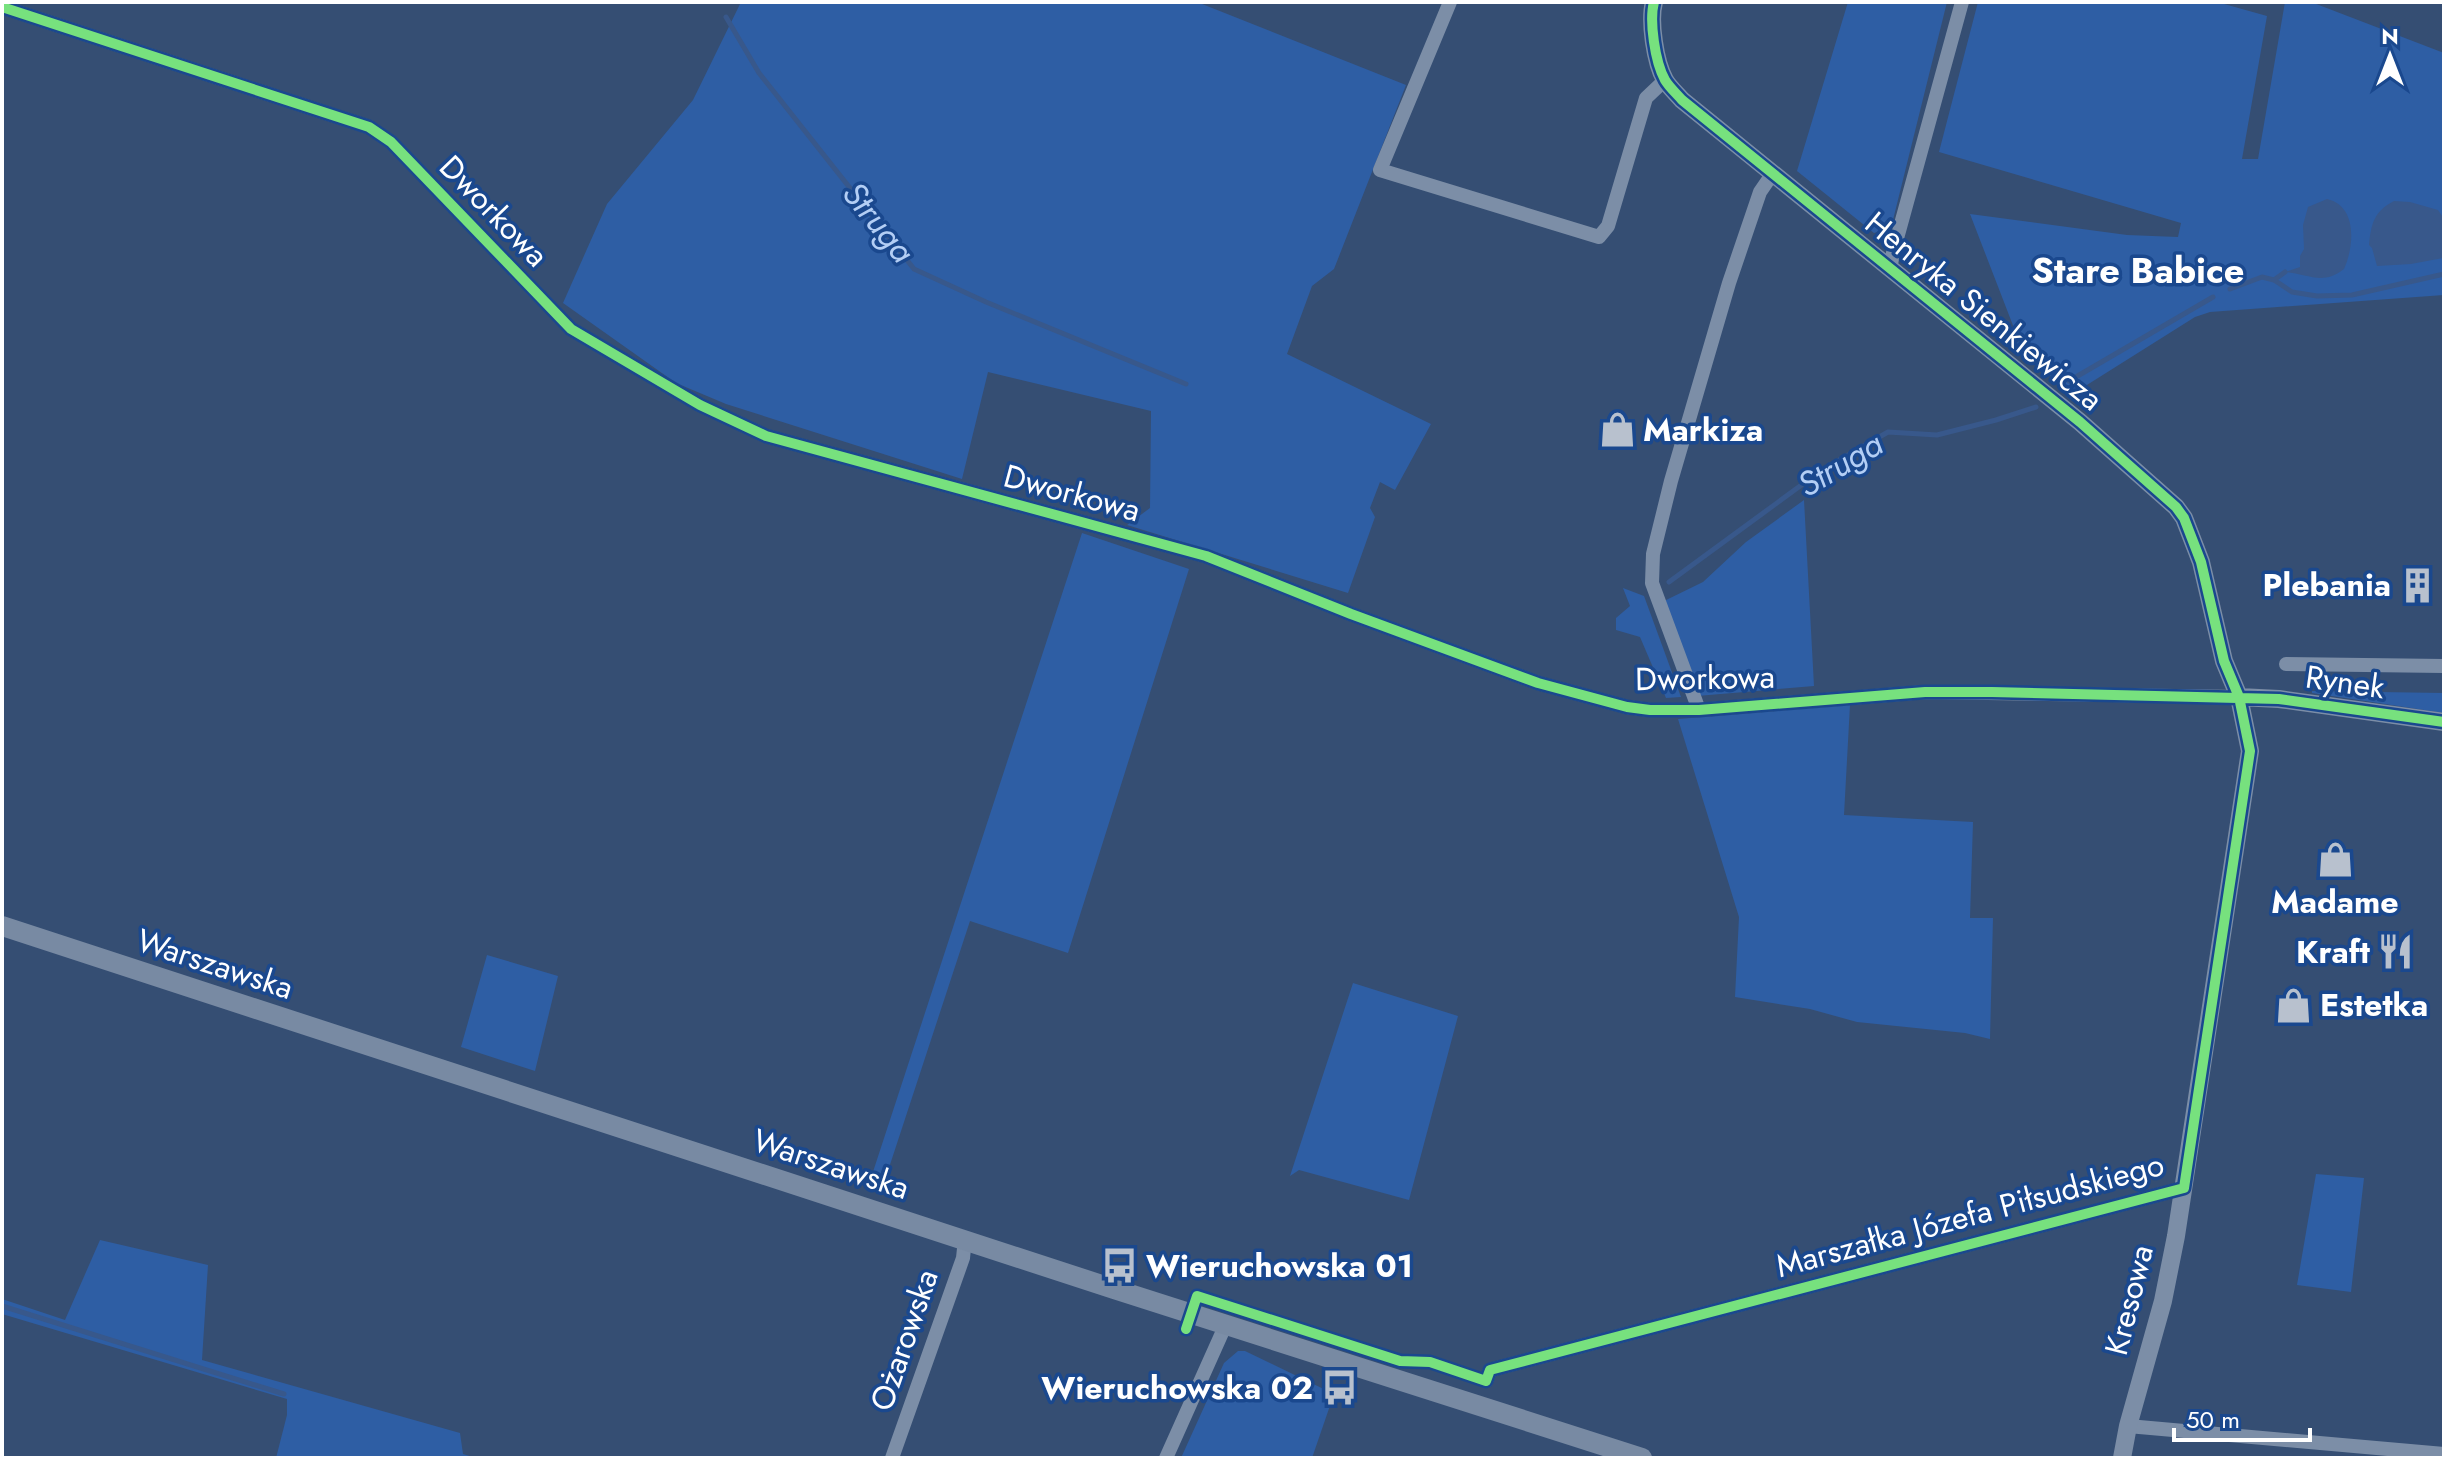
<svg xmlns="http://www.w3.org/2000/svg" width="2446" height="1460" font-family="Jost,sans-serif">
<rect width="100%" height="100%" fill="#354e73"/>
<!-- green -->
<path fill="#2e5ea4" d="M 741,2 L 1197,2 L 1406,85 L 1334,269 L 1312,286 L 1287,354 L 1431,424 L 1395,490 L 1380,482 L 1370,508 L 1375,517 L 1348,593 L 1127,525 L 1150,508 L 1151,411 L 988,372 L 962,479 L 726,404 L 676,383 L 563,303 L 607,204 L 693,100 Z
M 1848,2 L 1947,2 L 1891,228 L 1874,233 L 1797,171 Z
M 1978,2 L 2217,2 L 2267,16 L 2242,159 L 2258,159 L 2285,2 L 2311,2 L 2444,53 L 2444,295 L 2210,312 L 2195,317 L 2071,395 L 2015,344 L 2019,341 L 1970,214 L 2127,235 L 2178,237 L 2181,223 L 1939,152 Z
M 1804,500 L 1814,686 L 1697,696 L 1662,602 L 1703,582 L 1746,542 Z
M 1082,533 L 1189,569 L 1068,953 L 970,921 L 883,1186 L 870,1181 Z
M 1623,588 L 1644,596 L 1681,697 L 1666,698 L 1640,637 L 1616,630 L 1616,618 L 1630,606 Z
M 2312,691 L 2444,693 L 2444,713 L 2312,693 Z
M 1850,705 L 1844,815 L 1973,822 L 1970,918 L 1993,918 L 1990,1039 L 1965,1033 L 1857,1022 L 1810,1009 L 1735,997 L 1739,917 L 1678,719 Z
M 487,955 L 558,976 L 535,1071 L 461,1047 Z
M 1353,983 L 1458,1016 L 1409,1200 L 1299,1170 L 1290,1176 Z
M 2316,1174 L 2364,1178 L 2351,1292 L 2297,1285 Z
M 100,1240 L 208,1265 L 202,1360 L 460,1433 L 463,1454 L 476,1458 L 276,1458 L 287,1415 L 287,1399 L 2,1314 L 2,1299 L 65,1320 Z
M 1238,1351 L 1245,1351 L 1334,1394 L 1312,1458 L 1181,1458 L 1224,1363 Z"/>
<!-- water -->
<path fill="#38588b" d="M 2327,199 C 2358,206 2354,247 2344,269 C 2323,286 2308,274 2285,272 L 2300,267 L 2300,256 L 2304,249 L 2303,225 L 2308,207 Z
M 2394,201 L 2410,202 L 2438,210 L 2444,219 L 2443,258 L 2411,264 L 2377,266 L 2372,248 L 2369,245 C 2371,224 2374,211 2394,201 Z"/>
<g fill="none" stroke-linecap="round" stroke-linejoin="round">
<!-- stream -->
<path stroke="#38588b" stroke-width="5" d="M 726,17 L 759,73 L 914,269 L 986,302 L 1186,384
M 2274,280 L 2285,272
M 2230,289 L 2262,277 L 2274,280 L 2292,292 L 2317,296 L 2352,295 L 2444,274
M 2069,381 L 2213,297
M 1669,582 L 1822,470 L 1888,432 L 1937,435 L 1996,420 L 2036,407
M 2,1306 L 284,1394"/>
<!-- minor -->
<path stroke="#7c8ea7" stroke-width="14" d="M 1450,2 L 1380,170 L 1599,237 L 1608,226 L 1646,98 L 1665,80
M 2,7 L 369,127 L 391,142 L 571,329 L 700,405 L 766,436 L 1206,556 L 1351,614 L 1538,683 L 1627,707 L 1650,710 L 1699,710 L 1925,692 L 2239,697
M 1890,270 L 1893,253 L 1962,2
M 2286,664 L 2444,666
M 1699,710 L 1652,583 L 1653,554 L 1671,481 L 1729,283 L 1760,192 L 1773,173
M 1486,1381 L 1490,1370 L 2184,1188
M 2128,1426 L 2444,1454
M 892,1458 L 963,1258 L 965,1239
M 1166,1458 L 1226,1324"/>
<!-- tertiary -->
<path stroke="#7c8ea7" stroke-width="18" d="M 1654,2 C 1649,21 1655,62 1665,80 C 1669,87 1677,94 1682,100 L 2080,422 L 2176,507 L 2184,518 L 2201,562 L 2224,661 L 2239,697 L 2250,751 L 2176,1236 L 2163,1301 L 2128,1426 L 2122,1458
M 2239,697 L 2279,699 L 2444,722"/>
<!-- secondary -->
<path stroke="#788aa3" stroke-width="20" d="M 2,926 L 1114,1289 L 1642,1458"/>
<defs>
<path id="cycleway" d="M 2,7 L 369,127 L 391,142 L 571,329 L 700,405 L 766,436 L 1206,556 L 1351,614 L 1538,683 L 1627,707 L 1650,710 L 1699,710 L 1925,692 L 1992,692 L 2279,699 L 2444,722
M 1186,1329 L 1197,1296 L 1400,1361 L 1430,1362 L 1486,1381 L 1490,1370 L 2184,1188 L 2250,751 L 2239,697 L 2224,661 L 2201,562 L 2184,518 L 2176,507 L 2080,422 L 1682,100 C 1677,94 1669,87 1665,80 C 1655,62 1649,21 1654,2"/>
</defs>
<!-- cycleway casing -->
<use href="#cycleway" stroke="#1a488e" stroke-width="15"/>
<!-- cycleway -->
<use href="#cycleway" stroke="#77e17e" stroke-width="10"/>
</g>
<!-- icons -->
<defs>
<symbol id="shop-bare" viewBox="-9 -9 18 18"><path d="M-5-2.5h2.3a2.7 3.5 0 0 1 5.4 0H5L5.5 6h-11ZM-1.5-2.5h3a1.5 2.3 0 0 0-3 0Z" fill="#b8c1ce" stroke="#1a488e" stroke-width="2.5" paint-order="stroke"/></symbol>
<symbol id="building-bare" viewBox="-9 -9 18 18"><path d="M-4-6H4V6H1V3H-1V6H-4ZM-2.5-4.3h1.7v1.8h-1.7ZM.8-4.3h1.7v1.8H.8ZM-2.5-1h1.7V.8h-1.7ZM.8-1h1.7V.8H.8Z" fill="#b8c1ce" stroke="#1a488e" stroke-width="2.5" paint-order="stroke"/></symbol>
<symbol id="restaurant-bare" viewBox="-9 -9 18 18"><path d="M-5-6h1v4h1v-4h1v4h1v-4h1v5L-1.5 .5V6h-2V.5L-5-1ZM5-6V6H3V1.5H1.5Q1.5-4 5-6Z" fill="#b8c1ce" stroke="#1a488e" stroke-width="2.5" paint-order="stroke"/></symbol>
<symbol id="bus-bare" viewBox="-9 -9 18 18"><path d="M-5-6H5V4H4V6H2V4H-2V6H-4V4H-5ZM-3.5-4V0h7V-4ZM-3.5 1.2v1.5H-2V1.2ZM2 1.2v1.5H3.5V1.2Z" fill="#b8c1ce" stroke="#1a488e" stroke-width="2.5" paint-order="stroke"/></symbol>
</defs>
<g fill-rule="evenodd">
<use href="#shop-bare" x="1592" y="404" width="51" height="51"/>
<use href="#building-bare" x="2392" y="560" width="51" height="51"/>
<use href="#shop-bare" x="2310" y="834" width="51" height="51"/>
<use href="#restaurant-bare" x="2370" y="926" width="51" height="51"/>
<use href="#shop-bare" x="2268" y="980" width="51" height="51"/>
<use href="#bus-bare" x="1094" y="1240" width="51" height="51"/>
<use href="#bus-bare" x="1314" y="1362" width="51" height="51"/>
</g>
<g text-anchor="middle" stroke-width="7" stroke-linejoin="round" paint-order="stroke">
<!-- street labels -->
<g font-size="32" fill="#fff" stroke="#1a488e">
<text transform="translate(494 211) rotate(46)" y="11">Dworkowa</text>
<text transform="translate(1984 311) rotate(39)" y="11">Henryka Sienkiewicza</text>
<text transform="translate(1072 493) rotate(15)" y="11">Dworkowa</text>
<text transform="translate(1705 678) rotate(-1)" y="11">Dworkowa</text>
<text transform="translate(2345 682) rotate(8)" y="11">Rynek</text>
<text transform="translate(215 964) rotate(18)" y="11">Warszawska</text>
<text transform="translate(831 1164) rotate(18)" y="11">Warszawska</text>
<text transform="translate(1970 1215) rotate(-15)" y="11">Marszałka Józefa Piłsudskiego</text>
<text transform="translate(2129 1300) rotate(-76)" y="11">Kresowa</text>
<text transform="translate(904 1340) rotate(-71)" y="11">Ożarowska</text>
</g>
<!-- poi labels -->
<g font-size="32" font-weight="bold" fill="#fff" stroke="#1a488e" text-anchor="start">
<text x="1643" y="441">Markiza</text>
<text x="2391" y="596" text-anchor="end">Plebania</text>
<text x="2335" y="913" text-anchor="middle">Madame</text>
<text x="2370" y="963" text-anchor="end">Kraft</text>
<text x="2320" y="1016">Estetka</text>
<text x="1146" y="1277">Wieruchowska 01</text>
<text x="1313" y="1399" text-anchor="end">Wieruchowska 02</text>
</g>
<!-- water labels -->
<g font-size="34" font-style="italic" fill="#b3cef5" stroke="#1a488e">
<text transform="translate(879 222) rotate(51)" y="12">Struga</text>
<text transform="translate(1840 464) rotate(-31)" y="12">Struga</text>
</g>
<!-- quarter labels -->
<g font-size="36" font-weight="bold" fill="#fff" stroke="#1a488e">
<text x="2138" y="283">Stare Babice</text>
</g>
</g>
<!-- border -->
<rect width="2446" height="1460" fill="none" stroke="#ffffff" stroke-width="8"/>
<!-- north arrow -->
<g transform="translate(2390 56)" stroke="#1a488e" stroke-width="6" paint-order="stroke">
<path d="M0-6L14 30L0 20L-14 30Z" fill="#ffffff"/>
<text y="-12" font-size="22" font-weight="bold" text-anchor="middle" fill="#ffffff">N</text>
</g>
<!-- scale -->
<path d="M2174 1428v12h136v-12" fill="none" stroke="#ffffff" stroke-width="4"/>
<text x="2186" y="1428" font-size="24" fill="#ffffff" stroke="#1a488e" stroke-width="6" paint-order="stroke">50 m</text>
</svg>
